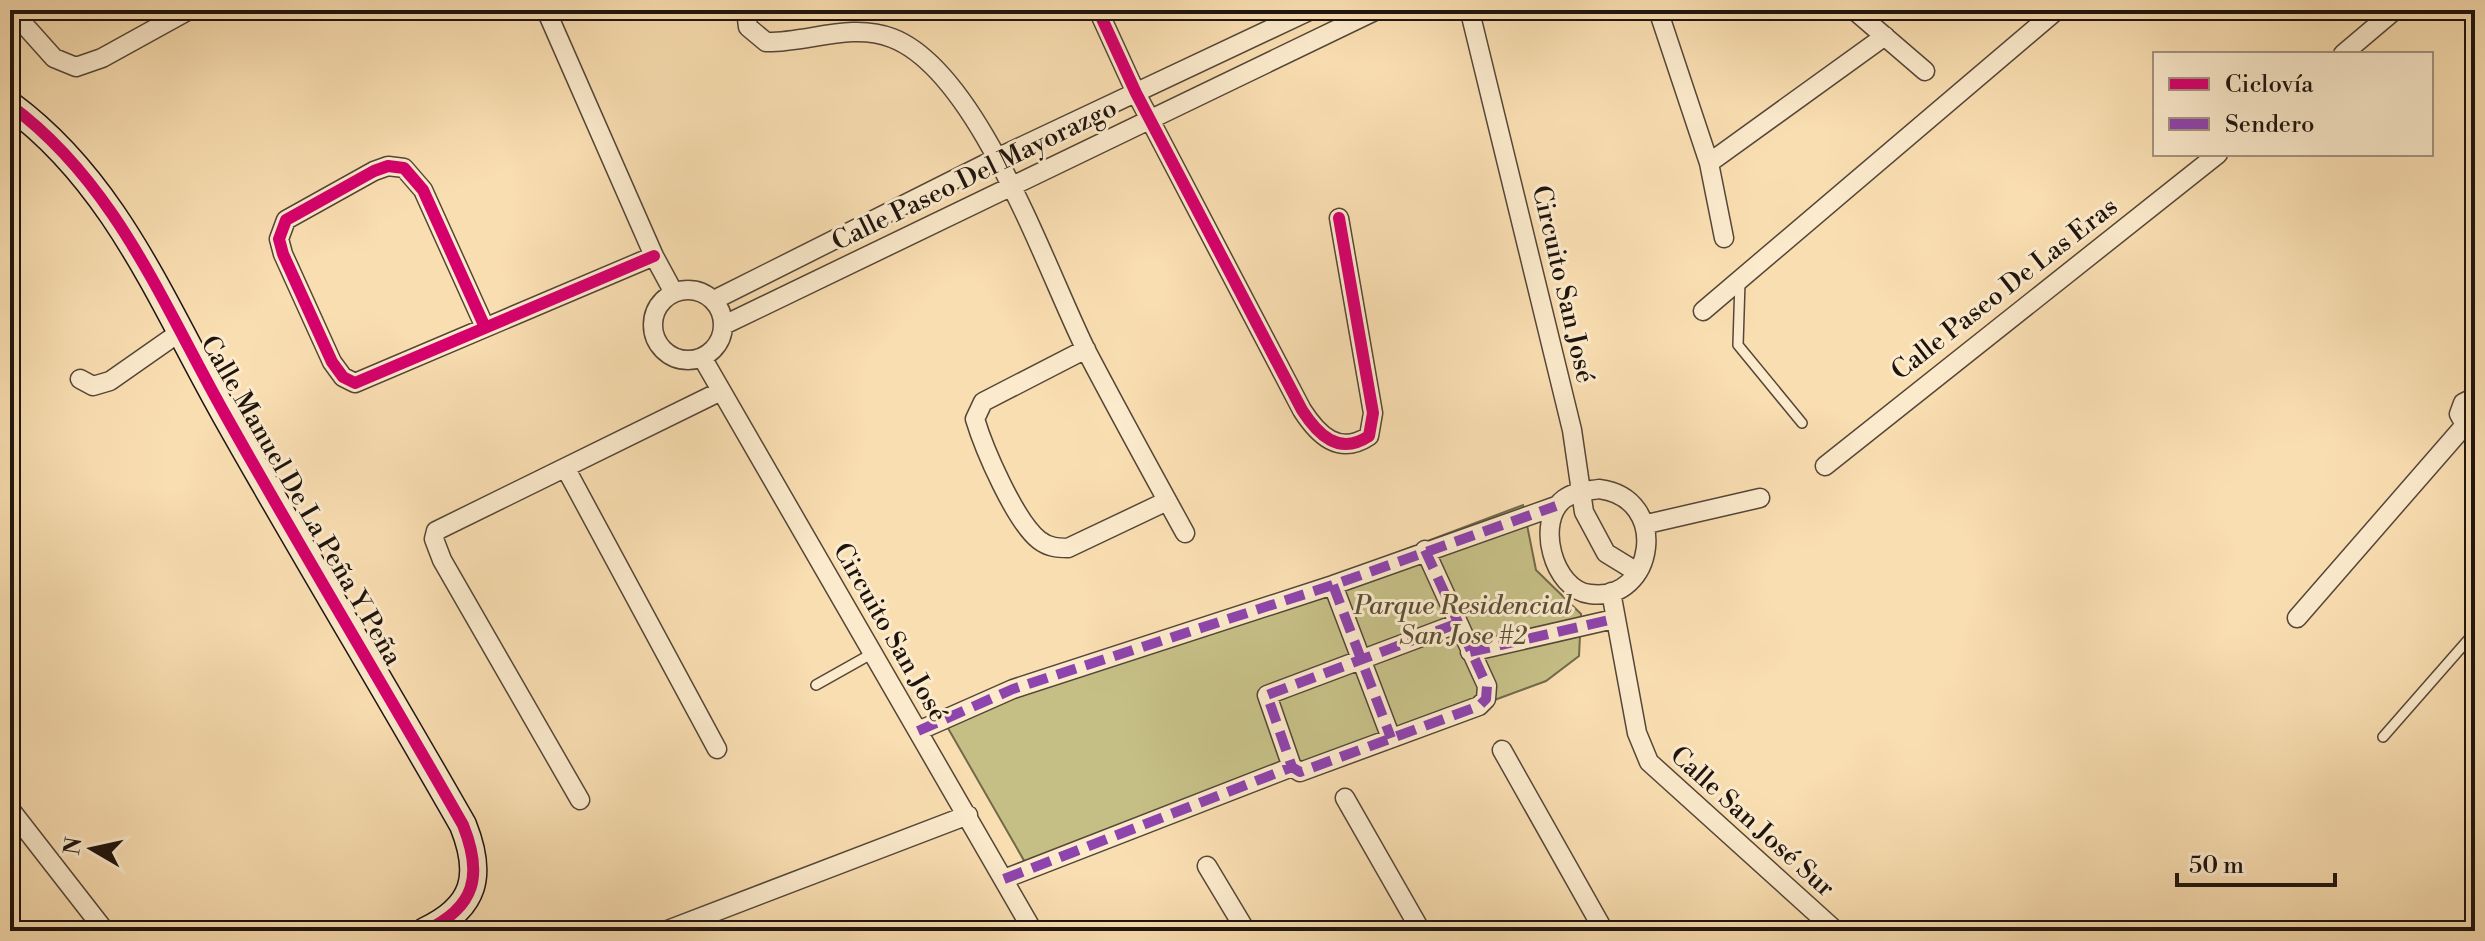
<svg xmlns="http://www.w3.org/2000/svg" width="2485" height="941" font-family="'Libre Bodoni',serif">
<rect width="100%" height="100%" fill="#f9deb1"/>
<filter id="stains"><feTurbulence type="fractalNoise" baseFrequency=".0025" numOctaves="4"/><feColorMatrix values="0 0 0 0 .2 0 0 0 0 .09 0 0 0 0 .02 0 0 0 .5 -.17"/></filter>
<radialGradient id="worn" r=".72"><stop offset=".6" stop-color="#630" stop-opacity="0"/><stop offset="1" stop-color="#630" stop-opacity=".3"/></radialGradient>
<!-- green -->
<path fill="#c5bf86" stroke="#726a4a" stroke-width="2" d="M 1523,505 L 1536,570 L 1581,614 L 1579,656 L 1546,681 L 1030,871 L 945,723 Z"/>
<g fill="none" stroke-linecap="round" stroke-linejoin="round">
<defs>
<path id="lane" d="M 1740,281 L 1738,345 L 1802,423
M 816,685 L 873,653
M 2383,737 L 2475,632"/>
<path id="street" d="M 11,10 L 54,58 L 76,67 L 102,58 L 189,10
M 546,10 L 654,256 L 674,293
M 746,10 L 748,27 L 766,42 C 807,43 851,22 892,38 C 979,71 1046,270 1087,352 C 1119,413 1152,473 1185,533
M 1098,10 L 1136,93 L 1302,410 C 1318,435 1339,456 1369,436 L 1373,413 L 1339,218
M 1448,10 L 1478,10
M 1658,10 L 1709,163 L 1724,238
M 1854,10 L 1925,71
M 1470,12 L 1572,430 L 1584,512 L 1606,553 L 1637,572
M 2343,54 L 2395,10
M 1709,163 L 1885,36
M653 325a35 35 0 1 1 70 0a35 35 0 1 1-70 0Z
M 714,300 L 997,158 L 1311,10
M 1703,311 L 2057,10
M 484,325 L 423,190 L 404,168 L 388,166 L 374,171 L 286,220 L 279,239 L 283,254 L 332,362 L 343,377 L 355,383 L 654,256
M 724,325 L 1377,10
M 1086,349 L 983,402 L 975,419 C 984,449 1015,521 1039,540 C 1048,547 1057,548 1068,548 L 1167,501
M 703,359 L 1033,931
M 80,379 L 93,386 L 110,381 L 180,332
M 2475,397 L 2463,403 L 2459,414 L 2465,425 L 2475,429
M 1825,466 L 2218,154
M 566,469 L 717,749
M 1599,489 C 1671,498 1655,603 1590,594 C 1553,590 1535,521 1564,499 C 1575,491 1587,491 1599,489 Z
M 1647,524 L 1760,498
M 1425,550 L 1487,686 L 1486,699 L 1479,706 L 1300,772 L 1292,767 L 1267,695 L 1456,624
M 1333,585 L 1391,738
M 1611,592 L 1637,733 L 1649,762 L 1836,931
M 2297,618 L 2465,425
M 1470,652 L 1614,619
M 918,731 L 1013,689 L 1333,585 L 1556,506
M 1502,750 L 1604,931
M 1345,798 L 1421,931
M 580,800 L 442,560 L 434,539 L 436,531 L 721,391
M 10,809 L 105,931
M 1207,866 L 1246,931
M 1004,879 L 1292,767
M 665,931 L 968,815"/>
<path id="secondary" d="M 10,105 C 116,183 163,305 226,416 C 303,553 385,688 463,825 C 483,875 476,907 425,931"/>
</defs>
<!-- lane casing -->
<use href="#lane" stroke="#554637" stroke-width="12"/>
<!-- street casing -->
<use href="#street" stroke="#554637" stroke-width="21"/>
<!-- secondary casing -->
<use href="#secondary" stroke="#1e140e" stroke-width="29"/>
<!-- lane -->
<use href="#lane" stroke="#fbeacc" stroke-width="9"/>
<!-- street -->
<use href="#street" stroke="#fbeacc" stroke-width="18"/>
<!-- secondary -->
<use href="#secondary" stroke="#fbeacc" stroke-width="26"/>
<!-- quiet -->
<path stroke="#8e44ad" stroke-width="10" stroke-dasharray="20 10" stroke-linecap="butt" d="M 1425,550 L 1487,686 L 1486,699 L 1479,706 L 1300,772 L 1292,767 L 1267,695 L 1456,624
M 1333,585 L 1391,738
M 1470,652 L 1614,619
M 918,731 L 1013,689 L 1333,585 L 1556,506
M 1004,879 L 1292,767"/>
<defs>
<path id="cycleway" d="M 1098,10 L 1136,93 L 1302,410 C 1318,435 1339,456 1369,436 L 1373,413 L 1339,218
M 10,105 C 116,183 163,305 226,416 C 303,553 385,688 463,825 C 483,875 476,907 425,931
M 484,325 L 423,190 L 404,168 L 388,166 L 374,171 L 286,220 L 279,239 L 283,254 L 332,362 L 343,377 L 355,383 L 654,256"/>
</defs>
<!-- cycleway casing -->
<use href="#cycleway" stroke="#fbeacc" stroke-width="17"/>
<!-- cycleway -->
<use href="#cycleway" stroke="#d6006c" stroke-width="12"/>
</g>
<g text-anchor="middle" stroke-width="6" stroke-linejoin="round" paint-order="stroke">
<!-- street labels -->
<g font-size="26" fill="#1e140e" stroke="#fbeacc">
<text transform="translate(974 174) rotate(-26)" y="9">Calle Paseo Del Mayorazgo</text>
<text transform="translate(1564 284) rotate(77)" y="9">Circuito San José</text>
<text transform="translate(2004 288) rotate(-38)" y="9">Calle Paseo De Las Eras</text>
<text transform="translate(302 500) rotate(60)" y="9">Calle Manuel De La Peña Y Peña</text>
<text transform="translate(891 632) rotate(60)" y="9">Circuito San José</text>
<text transform="translate(1753 821) rotate(42)" y="9">Calle San José Sur</text>
</g>
<!-- park labels -->
<g font-size="26" font-style="italic" fill="#585038" stroke="#fbeacc">
<text x="1463" y="614">Parque Residencial<tspan x="1463" dy="30">San Jose #2</tspan></text>
</g>
</g>
<!-- margin -->
<rect width="2485" height="941" fill="none" stroke="#f9deb1" stroke-width="40"/>
<rect x="12" y="12" width="2461" height="917" fill="none" stroke="#1e140e" stroke-width="4"/>
<rect x="20" y="20" width="2445" height="901" fill="none" stroke="#1e140e" stroke-width="2"/>
<!-- legend -->
<rect x="2153" y="52" width="280" height="104" fill="#fbeacc" stroke="#a39480" stroke-width="2"/>
<rect x="2169" y="78" width="40" height="12" fill="#d6006c" stroke="#a39480" stroke-width="2"/>
<text x="2225" y="92" font-size="24" fill="#1e140e">Ciclovía</text>
<rect x="2169" y="118" width="40" height="12" fill="#8e44ad" stroke="#a39480" stroke-width="2"/>
<text x="2225" y="132" font-size="24" fill="#1e140e">Sendero</text>
<!-- north arrow -->
<g transform="translate(92 849) rotate(279)" stroke="#fbeacc" stroke-width="6" paint-order="stroke">
<path d="M0-6L14 30L0 20L-14 30Z" fill="#1e140e"/>
<text y="-12" font-size="22" font-weight="bold" text-anchor="middle" fill="#1e140e">N</text>
</g>
<!-- scale -->
<path d="M2177 873v12h158v-12" fill="none" stroke="#1e140e" stroke-width="4"/>
<text x="2189" y="873" font-size="24" fill="#1e140e" stroke="#fbeacc" stroke-width="6" paint-order="stroke">50 m</text>
<rect width="100%" height="100%" filter="url(#stains)"/>
<rect width="100%" height="100%" fill="url(#worn)"/>
</svg>
